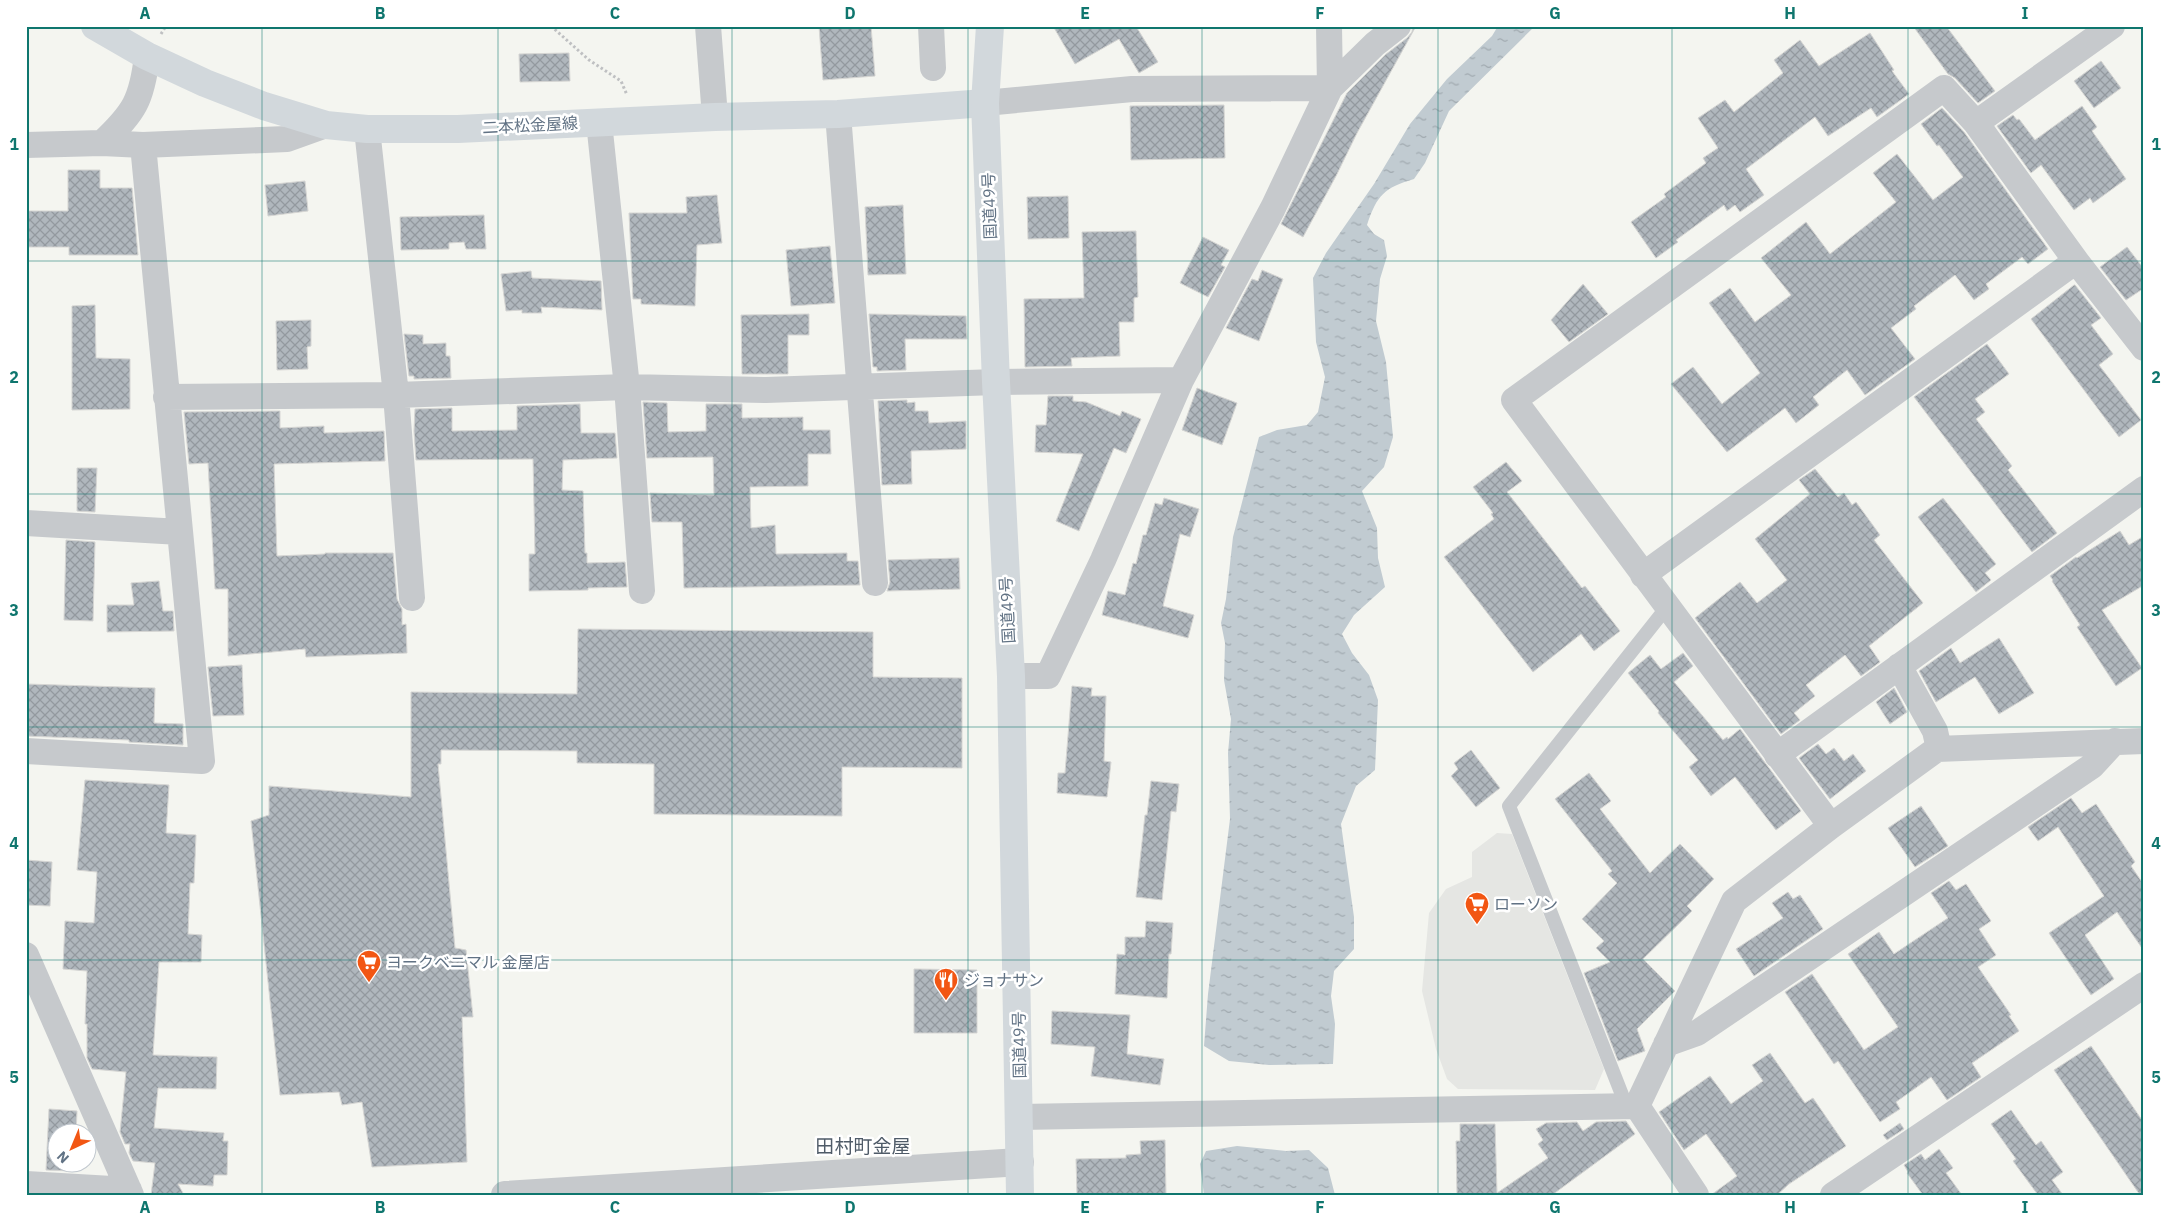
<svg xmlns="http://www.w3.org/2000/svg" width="2170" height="1221" font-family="'IBM Plex Sans','Noto Sans JP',sans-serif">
<defs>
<pattern id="water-ripples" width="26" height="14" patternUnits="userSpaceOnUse" patternTransform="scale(1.25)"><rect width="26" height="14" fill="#c1cbd1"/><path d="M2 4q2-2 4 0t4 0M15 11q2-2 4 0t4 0" fill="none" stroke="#a0a9af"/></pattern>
<pattern id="building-cross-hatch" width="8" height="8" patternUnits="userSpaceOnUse" patternTransform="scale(1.25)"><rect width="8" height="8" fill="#b0b7bd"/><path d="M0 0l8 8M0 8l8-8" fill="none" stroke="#93999f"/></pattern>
</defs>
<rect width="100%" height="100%" fill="#f4f5f0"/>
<!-- built -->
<path fill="#e5e6e3" d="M 1497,833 L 1512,834 L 1604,1069 L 1595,1090 L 1458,1089 L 1447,1079 L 1436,1049 L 1422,991 L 1429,913 L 1446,889 L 1472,877 L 1472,852 Z"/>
<!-- water -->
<path fill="url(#water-ripples)" d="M 1498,26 L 1535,26 L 1449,111 L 1425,163 L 1414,179 C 1384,188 1377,195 1367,225 L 1374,234 L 1384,240 L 1387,256 L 1380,279 L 1376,321 L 1386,362 L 1393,437 L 1384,467 L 1362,491 L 1377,528 L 1378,558 L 1385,587 L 1354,615 L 1342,634 L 1352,653 L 1369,675 L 1378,700 L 1375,770 L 1356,786 L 1341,824 L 1354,917 L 1354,949 L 1334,971 L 1331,996 L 1335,1024 L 1333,1064 L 1269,1065 L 1229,1061 L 1204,1046 L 1208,994 L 1230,819 L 1228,753 L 1231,719 L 1224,680 L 1225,643 L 1221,623 L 1226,599 L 1233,537 L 1259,437 L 1277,430 L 1307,425 L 1318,412 L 1325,377 L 1316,342 L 1313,278 L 1326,253 L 1374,184 L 1410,124 L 1447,79 L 1492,36 Z
M 1237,1146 L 1286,1151 L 1309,1150 L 1328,1168 L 1335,1195 L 1204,1195 L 1200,1164 L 1206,1151 Z"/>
<!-- building -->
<path fill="url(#building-cross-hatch)" stroke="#d5d5d3" d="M 819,26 L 871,26 L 875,76 L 823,80 Z
M 1053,26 L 1140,26 L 1137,28 L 1158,62 L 1139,73 L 1119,39 L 1075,64 Z
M 1413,26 L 1416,26 L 1357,133 L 1336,176 L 1303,237 L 1281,224 L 1347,93 L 1385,55 L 1407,38 L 1412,32 Z
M 1913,26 L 1946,26 L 1995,91 L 1978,103 L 1955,78 L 1948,74 Z
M 1870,33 L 1894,70 L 1892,71 L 1909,94 L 1877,117 L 1871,108 L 1828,136 L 1815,117 L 1746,169 L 1764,195 L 1740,212 L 1735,205 L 1727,211 L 1724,205 L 1676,240 L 1678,242 L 1656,258 L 1631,222 L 1666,197 L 1664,194 L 1706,163 L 1703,158 L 1718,148 L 1698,118 L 1725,100 L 1734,112 L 1783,73 L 1774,60 L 1800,40 L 1819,66 Z
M 569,53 L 570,81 L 520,82 L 519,54 Z
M 2101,61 L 2121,88 L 2094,108 L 2074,81 Z
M 1224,105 L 1225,158 L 1131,160 L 1130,106 Z
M 2082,106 L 2097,127 L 2092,131 L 2126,179 L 2093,203 L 2090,198 L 2074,210 L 2041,165 L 2031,173 L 1997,126 L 2013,115 L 2017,120 L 2019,119 L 2035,140 Z
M 1942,108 L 1964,132 L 2048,249 L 2028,264 L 2022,257 L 1986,284 L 1989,289 L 1974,300 L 1955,275 L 1914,306 L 1916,309 L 1891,328 L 1915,359 L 1865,395 L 1847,370 L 1813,397 L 1819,405 L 1796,423 L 1785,408 L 1727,452 L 1671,384 L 1693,367 L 1722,404 L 1760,373 L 1709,303 L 1730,288 L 1755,322 L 1791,295 L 1761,258 L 1806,222 L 1830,254 L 1896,202 L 1873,173 L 1897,154 L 1933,200 L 1963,177 L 1939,145 L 1937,146 L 1921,124 Z
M 68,170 L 100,170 L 100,188 L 132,188 L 138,255 L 69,255 L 69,247 L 26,247 L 26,211 L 68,211 Z
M 305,181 L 308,211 L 268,216 L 265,185 Z
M 717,195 L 722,243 L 697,245 L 695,306 L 641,304 L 641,299 L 633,299 L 629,213 L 687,213 L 686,197 Z
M 1068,196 L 1069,238 L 1028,239 L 1027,197 Z
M 903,205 L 906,274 L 868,275 L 865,207 Z
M 484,215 L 486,249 L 466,249 L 464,242 L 449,243 L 449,249 L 401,250 L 400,217 Z
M 1136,231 L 1138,297 L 1134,298 L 1134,322 L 1119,322 L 1120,356 L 1071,358 L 1072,366 L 1025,367 L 1024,299 L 1084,298 L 1082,232 Z
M 1203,237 L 1229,250 L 1221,265 L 1225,267 L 1208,297 L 1180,283 Z
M 830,246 L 835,303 L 791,306 L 786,250 Z
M 2127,247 L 2144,269 L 2144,288 L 2126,300 L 2100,267 Z
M 1262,270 L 1283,279 L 1259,341 L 1226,328 L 1252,279 L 1258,281 Z
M 531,271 L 532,278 L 601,281 L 602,310 L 541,307 L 542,313 L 522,313 L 522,310 L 506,311 L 501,274 Z
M 1583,284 L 1608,314 L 1569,342 L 1551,320 Z
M 2074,285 L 2075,285 L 2101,318 L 2091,325 L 2113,354 L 2099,365 L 2141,420 L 2119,437 L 2031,319 Z
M 95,305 L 96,358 L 130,359 L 130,409 L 72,410 L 72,306 Z
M 809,314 L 809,335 L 788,335 L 788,374 L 742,374 L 741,315 Z
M 869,314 L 966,316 L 967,339 L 905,339 L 906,370 L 877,371 L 877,367 L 873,367 Z
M 311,320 L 311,346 L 307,347 L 308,369 L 277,370 L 276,321 Z
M 404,334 L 423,335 L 423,344 L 446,343 L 446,356 L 450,356 L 451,378 L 414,379 L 414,376 L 409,376 Z
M 1987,344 L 2009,374 L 1975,399 L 1985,412 L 1976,419 L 2012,466 L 2008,470 L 2057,533 L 2032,552 L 1914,397 Z
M 1197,388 L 1237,403 L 1222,445 L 1182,430 Z
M 1048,396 L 1073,396 L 1073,401 L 1086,402 L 1120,416 L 1122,411 L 1141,419 L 1126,453 L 1114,448 L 1079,531 L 1056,521 L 1083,454 L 1035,452 L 1036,425 L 1046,425 Z
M 907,400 L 907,403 L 915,402 L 915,411 L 928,411 L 929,423 L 966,421 L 966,449 L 911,451 L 912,484 L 882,485 L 878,401 Z
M 643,402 L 667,403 L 668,432 L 706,431 L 706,404 L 742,404 L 742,418 L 803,417 L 803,430 L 830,430 L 831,454 L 808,454 L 808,486 L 750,487 L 751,528 L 775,525 L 776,554 L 847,553 L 847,561 L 858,561 L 860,585 L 684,588 L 682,522 L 652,522 L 650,493 L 714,495 L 713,457 L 647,458 Z
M 580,404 L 581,433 L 615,433 L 617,458 L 563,460 L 562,490 L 583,491 L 585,553 L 587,553 L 587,563 L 625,562 L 627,587 L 588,588 L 588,590 L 529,591 L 529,554 L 535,554 L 533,459 L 416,460 L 414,431 L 415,409 L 452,408 L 452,431 L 517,430 L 517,406 Z
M 280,411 L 280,428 L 324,426 L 324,433 L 384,431 L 385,461 L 274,464 L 277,556 L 325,554 L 325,553 L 393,553 L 397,599 L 402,609 L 402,625 L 406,624 L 407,653 L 306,657 L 305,649 L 228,656 L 228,589 L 215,589 L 208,463 L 189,464 L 184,412 Z
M 1506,462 L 1522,481 L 1507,492 L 1582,588 L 1585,586 L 1620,631 L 1594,651 L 1581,634 L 1533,672 L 1444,557 L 1494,519 L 1491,514 L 1493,513 L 1473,487 Z
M 77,468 L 97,468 L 95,512 L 77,511 Z
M 1815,469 L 1838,497 L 1844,493 L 1852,505 L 1856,502 L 1880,535 L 1874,540 L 1923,603 L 1869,646 L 1880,662 L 1861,676 L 1845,655 L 1806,685 L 1815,696 L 1794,713 L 1800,720 L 1781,734 L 1695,618 L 1740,582 L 1757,603 L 1787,580 L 1755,539 L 1810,494 L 1799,480 Z
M 1164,498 L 1199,509 L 1190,537 L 1180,534 L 1163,606 L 1194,615 L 1188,638 L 1102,615 L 1108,591 L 1125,595 L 1133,563 L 1136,564 L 1143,535 L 1146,535 L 1155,503 L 1162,505 Z
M 1943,498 L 1996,564 L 1985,573 L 1991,580 L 1976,592 L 1918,517 Z
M 2120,531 L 2129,545 L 2144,536 L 2144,585 L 2102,610 L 2142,668 L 2116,686 L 2077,627 L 2080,625 L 2052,581 L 2053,580 L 2050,576 L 2076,557 L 2077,558 Z
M 66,540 L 95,542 L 93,621 L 64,620 Z
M 959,558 L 960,589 L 887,591 L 890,582 L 888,560 Z
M 159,581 L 163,611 L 173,611 L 174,631 L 107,632 L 107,605 L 134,605 L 131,583 Z
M 578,629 L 873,632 L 873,677 L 962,678 L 962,768 L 842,767 L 842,816 L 654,814 L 654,764 L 577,763 L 577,751 L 441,750 L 441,764 L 438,764 L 455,948 L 466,950 L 473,1017 L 462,1017 L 467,1162 L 372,1167 L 362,1102 L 342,1105 L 339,1092 L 280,1095 L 251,821 L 269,815 L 269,786 L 411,797 L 411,692 L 577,694 Z
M 1999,638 L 2034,693 L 1999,714 L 1975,677 L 1936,702 L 1919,671 L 1951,648 L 1960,663 Z
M 1683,653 L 1693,666 L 1674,682 L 1723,740 L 1727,737 L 1728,739 L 1740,729 L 1801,811 L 1776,830 L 1735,777 L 1711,796 L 1689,767 L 1698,760 L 1658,713 L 1659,711 L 1628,673 L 1650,655 L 1661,669 Z
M 242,665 L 244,715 L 213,716 L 208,667 Z
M 26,684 L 155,688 L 154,723 L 183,724 L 183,745 L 129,742 L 129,740 L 26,736 Z
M 1072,686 L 1092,688 L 1091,696 L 1106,696 L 1104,761 L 1111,762 L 1107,797 L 1057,793 L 1058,773 L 1065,773 Z
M 1894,688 L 1907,712 L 1890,724 L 1876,702 Z
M 1818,744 L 1826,754 L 1834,748 L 1844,761 L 1853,754 L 1866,771 L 1830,799 L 1799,758 Z
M 1471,750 L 1500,788 L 1476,807 L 1451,776 L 1458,769 L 1454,763 Z
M 1589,773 L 1611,801 L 1600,809 L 1650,873 L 1680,844 L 1714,879 L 1687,906 L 1692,911 L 1643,959 L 1675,991 L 1637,1029 L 1645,1051 L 1618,1061 L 1584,973 L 1610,962 L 1596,948 L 1604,941 L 1582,919 L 1617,883 L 1608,874 L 1612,871 L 1555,799 Z
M 85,780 L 169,785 L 166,833 L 196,835 L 194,883 L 190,883 L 188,934 L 202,935 L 201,962 L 159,962 L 153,1055 L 217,1057 L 216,1089 L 158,1088 L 154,1128 L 224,1133 L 223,1141 L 228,1141 L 227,1175 L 214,1175 L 213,1186 L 178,1184 L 184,1195 L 151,1195 L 155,1163 L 133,1161 L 129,1153 L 130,1144 L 125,1144 L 120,1132 L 126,1072 L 92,1069 L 87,1058 L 87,1024 L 85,1024 L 87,971 L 63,969 L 65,921 L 94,923 L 97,872 L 77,870 Z
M 1151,781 L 1179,784 L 1176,812 L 1171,811 L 1162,900 L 1136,897 L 1145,815 L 1147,815 Z
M 2071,798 L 2082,813 L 2096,804 L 2135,862 L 2131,866 L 2144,885 L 2144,951 L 2117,912 L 2085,935 L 2114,979 L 2091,995 L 2049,933 L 2104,896 L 2058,827 L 2038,841 L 2028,827 Z
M 1921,806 L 1948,846 L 1915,867 L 1888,828 Z
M 26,860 L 52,862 L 50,906 L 26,905 Z
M 1949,881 L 1956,890 L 1966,884 L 1991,921 L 1979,929 L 1996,955 L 1978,967 L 2011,1015 L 2009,1016 L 2019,1031 L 1972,1063 L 1981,1077 L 1947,1100 L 1931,1077 L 1896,1102 L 1900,1109 L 1880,1122 L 1838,1061 L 1834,1064 L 1785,992 L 1812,974 L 1864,1050 L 1898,1027 L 1848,954 L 1879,932 L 1894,954 L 1948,918 L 1931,893 Z
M 1788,892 L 1793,899 L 1800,895 L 1823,929 L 1754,976 L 1736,949 L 1783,918 L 1772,903 Z
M 1146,921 L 1173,923 L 1171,954 L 1169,954 L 1167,998 L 1115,994 L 1117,954 L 1125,955 L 1125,937 L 1145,937 Z
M 914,969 L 977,970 L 977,1033 L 914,1033 Z
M 1052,1011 L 1130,1015 L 1127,1054 L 1164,1059 L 1160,1085 L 1091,1076 L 1095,1047 L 1051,1044 Z
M 2091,1046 L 2144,1123 L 2144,1195 L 2140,1195 L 2054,1070 Z
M 1770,1053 L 1805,1103 L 1813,1098 L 1846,1146 L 1789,1184 L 1777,1195 L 1711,1195 L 1737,1176 L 1706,1134 L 1684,1150 L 1659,1112 L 1710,1076 L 1731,1104 L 1763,1081 L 1752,1065 Z
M 49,1109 L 77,1111 L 76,1134 L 58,1134 L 58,1164 L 75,1164 L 74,1171 L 46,1170 Z
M 2011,1110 L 2036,1145 L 2041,1141 L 2063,1172 L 2052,1180 L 2063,1195 L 2038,1195 L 2013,1161 L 2016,1159 L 1991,1124 Z
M 1626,1121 L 1635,1134 L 1552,1195 L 1457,1195 L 1456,1141 L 1460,1141 L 1460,1124 L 1495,1124 L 1497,1193 L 1548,1158 L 1538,1144 L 1543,1140 L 1536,1129 L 1546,1123 L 1577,1122 L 1583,1131 L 1596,1122 Z
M 1900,1123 L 1904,1129 L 1887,1140 L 1883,1135 Z
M 1165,1140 L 1166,1195 L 1077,1195 L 1076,1159 L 1126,1158 L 1126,1155 L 1141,1154 L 1140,1141 Z
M 1939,1149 L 1953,1168 L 1946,1173 L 1962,1195 L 1923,1195 L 1907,1173 L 1908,1172 L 1904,1165 L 1921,1154 L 1925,1160 Z"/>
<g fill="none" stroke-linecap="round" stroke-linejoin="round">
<!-- path -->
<path stroke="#bfc0c2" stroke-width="3" stroke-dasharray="2.5 2.5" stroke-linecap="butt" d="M 551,26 L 589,60 L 621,81 L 627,95
M 161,34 L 166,26"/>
<!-- service -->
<path stroke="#c6c9cc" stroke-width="14" d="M 1626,1105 L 1509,806 L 1667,607"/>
<!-- minor -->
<path stroke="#c6c9cc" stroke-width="26" d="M 708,26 L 715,117
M 931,26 L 933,68
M 2112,26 L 1976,123 L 2076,261 L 2144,348
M 985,103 L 1132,89 L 1330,88 L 1375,44 L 1398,26
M 838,114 L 875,583
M 599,122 L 627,387 L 642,591
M 367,129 L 396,395 L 412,598
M 102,143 C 134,113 142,100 147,56
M 26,145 L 102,143 L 143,145 L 287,139 L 326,125
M 166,397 L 396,395 L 627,387 L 766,390 L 996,382 L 1181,380
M 26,523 L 180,532
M 1643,575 L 2076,261
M 1899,666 L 1935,731 L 1939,749
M 1011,676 L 1048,676 L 1103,560 L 1181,380 L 1273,208 L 1330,88 L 1329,26
M 26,751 L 202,761 L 143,145
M 1777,755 L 2144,489
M 1831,826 L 1514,400 L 1944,88 L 1976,123
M 26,955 L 131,1195
M 1666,1044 L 1697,1033 L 2092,766 L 2115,741
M 1637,1106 L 1734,901 L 1831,826 L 1937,749 L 2144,741
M 1637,1106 L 1696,1195
M 1020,1117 L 1637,1106
M 26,1184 L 129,1190
M 1833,1195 L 2144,985"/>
<!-- tertiary -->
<path stroke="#c6c9cc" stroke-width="28" d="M 505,1195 L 1020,1162"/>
<!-- primary -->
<path stroke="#d2d8dc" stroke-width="28" d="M 95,26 L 147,56 L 205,83 L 264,106 L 326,125 L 367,129 L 458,129 L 715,117 L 838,114 L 985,103"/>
<!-- trunk -->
<path stroke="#d2d8dc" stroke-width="28" d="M 990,26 L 985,103 L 996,382 L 1011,676 L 1020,1195"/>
</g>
<!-- grid -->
<path fill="none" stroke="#0f766e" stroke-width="1" stroke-opacity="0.55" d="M 262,26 L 262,1195M 498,26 L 498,1195M 732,26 L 732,1195M 968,26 L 968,1195M 1202,26 L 1202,1195M 1438,26 L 1438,1195M 1672,26 L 1672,1195M 1908,26 L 1908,1195M 26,261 L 2144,261M 26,494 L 2144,494M 26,727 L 2144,727M 26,960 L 2144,960"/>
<!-- icons -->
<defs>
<symbol id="supermarket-pin" viewBox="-11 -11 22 30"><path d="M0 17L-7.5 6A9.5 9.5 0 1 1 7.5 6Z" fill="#f25613" stroke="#fff"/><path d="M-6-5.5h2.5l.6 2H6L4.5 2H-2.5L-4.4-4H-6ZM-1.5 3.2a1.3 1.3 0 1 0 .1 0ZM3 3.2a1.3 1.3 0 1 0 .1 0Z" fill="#fff"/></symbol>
<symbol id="restaurant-pin" viewBox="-11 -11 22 30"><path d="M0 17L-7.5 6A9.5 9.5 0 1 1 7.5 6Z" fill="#f25613" stroke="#fff"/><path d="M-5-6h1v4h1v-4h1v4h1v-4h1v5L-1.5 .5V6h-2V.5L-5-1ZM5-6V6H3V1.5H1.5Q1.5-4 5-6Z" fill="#fff"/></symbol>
</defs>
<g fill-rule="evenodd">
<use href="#supermarket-pin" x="1463" y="890" width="28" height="38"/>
<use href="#supermarket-pin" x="355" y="948" width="28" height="38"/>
<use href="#restaurant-pin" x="932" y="966" width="28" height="38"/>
</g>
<g text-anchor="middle" stroke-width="5" stroke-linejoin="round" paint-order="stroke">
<!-- street labels -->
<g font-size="16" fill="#617284" stroke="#fff">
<text transform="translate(530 125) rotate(-3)" y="6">二本松金屋線</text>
<text transform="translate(989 206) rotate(-92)" y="6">国道49号</text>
<text transform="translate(1007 610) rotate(-93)" y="6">国道49号</text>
<text transform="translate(1019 1045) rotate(-91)" y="6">国道49号</text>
</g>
<!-- poi labels -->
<g font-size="16" fill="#617284" stroke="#fff" text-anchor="start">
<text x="1494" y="910">ローソン</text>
<text x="386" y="968">ヨークベニマル 金屋店</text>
<text x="964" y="986">ジョナサン</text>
</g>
<!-- quarter labels -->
<g font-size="19" fill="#4f5b68" stroke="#fff">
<text x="863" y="1153">田村町金屋</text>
</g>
</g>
<!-- border -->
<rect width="2170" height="1221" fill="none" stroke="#ffffff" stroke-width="55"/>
<!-- north arrow -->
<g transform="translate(72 1148) rotate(224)"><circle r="24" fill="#ffffff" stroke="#c0c7ce"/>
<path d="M0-4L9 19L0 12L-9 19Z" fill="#f25613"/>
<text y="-8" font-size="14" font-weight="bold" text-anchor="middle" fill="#617284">N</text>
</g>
<rect x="28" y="28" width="2114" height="1166" fill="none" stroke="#0f766e" stroke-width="2"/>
<g font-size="16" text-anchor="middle" font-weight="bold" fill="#0f766e">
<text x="145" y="19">A</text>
<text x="380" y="19">B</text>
<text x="615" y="19">C</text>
<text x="850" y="19">D</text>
<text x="1085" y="19">E</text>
<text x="1320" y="19">F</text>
<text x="1555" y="19">G</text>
<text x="1790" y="19">H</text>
<text x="2025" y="19">I</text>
<text x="14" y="150">1</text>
<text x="2156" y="150">1</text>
<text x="14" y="383">2</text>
<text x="2156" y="383">2</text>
<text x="14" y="616">3</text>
<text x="2156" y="616">3</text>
<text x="14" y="849">4</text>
<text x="2156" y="849">4</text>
<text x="14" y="1083">5</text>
<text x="2156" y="1083">5</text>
<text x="145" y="1213">A</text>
<text x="380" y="1213">B</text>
<text x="615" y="1213">C</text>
<text x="850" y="1213">D</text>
<text x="1085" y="1213">E</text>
<text x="1320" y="1213">F</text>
<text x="1555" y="1213">G</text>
<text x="1790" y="1213">H</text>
<text x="2025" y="1213">I</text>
</g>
</svg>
